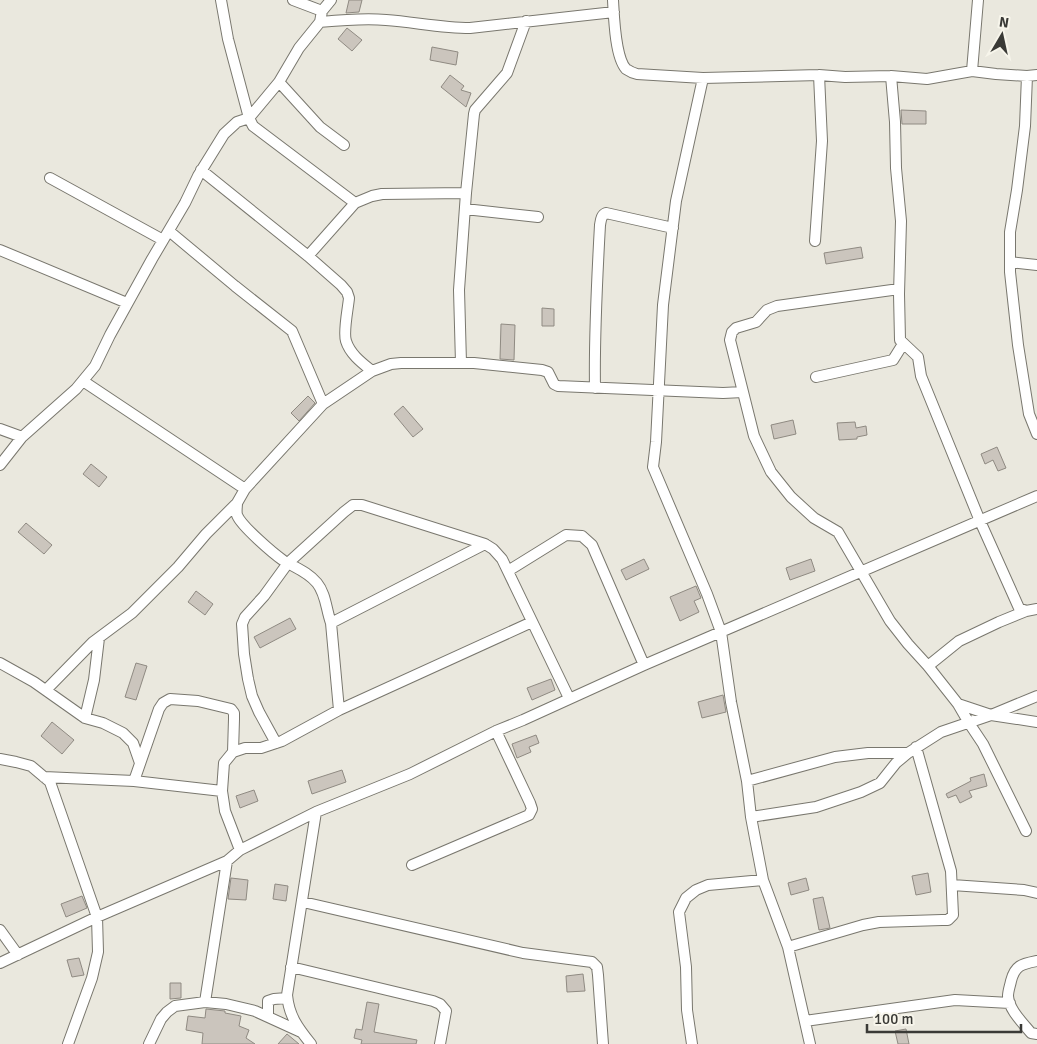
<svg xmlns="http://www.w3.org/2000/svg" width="1037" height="1044" font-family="Signika,sans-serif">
<rect width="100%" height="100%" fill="#eae8de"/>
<!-- building -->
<path fill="#cbc5bd" stroke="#8f8a82" d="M 349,0 L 362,0 L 359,12 L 346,13 Z
M 347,28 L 362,40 L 352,51 L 338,39 Z
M 432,47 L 458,52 L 456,65 L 430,60 Z
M 450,75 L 464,86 L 461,90 L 471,93 L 466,107 L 441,87 Z
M 901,110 L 926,111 L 926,124 L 902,124 Z
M 861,247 L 863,258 L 826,264 L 824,253 Z
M 542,308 L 554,309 L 554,326 L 542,326 Z
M 501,324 L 515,325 L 514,360 L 500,359 Z
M 308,396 L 315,403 L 299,421 L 291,413 Z
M 403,406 L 423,429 L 413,437 L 394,414 Z
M 793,420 L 796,434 L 774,439 L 771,425 Z
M 855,422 L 856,428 L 866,426 L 867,435 L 857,437 L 857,439 L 839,440 L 837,423 Z
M 997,447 L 1006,468 L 998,471 L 993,460 L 985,464 L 981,454 Z
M 91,464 L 107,477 L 99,487 L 83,474 Z
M 26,523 L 52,545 L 44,554 L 18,532 Z
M 644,559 L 649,569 L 626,580 L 621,570 Z
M 811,559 L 815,571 L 790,580 L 786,568 Z
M 696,586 L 701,598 L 694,601 L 699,612 L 680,621 L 670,597 Z
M 196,591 L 213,604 L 205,615 L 188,602 Z
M 290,618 L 296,629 L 260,648 L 254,637 Z
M 136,663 L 147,666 L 136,700 L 125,697 Z
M 551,679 L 555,690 L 532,700 L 527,688 Z
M 723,695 L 726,712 L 702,718 L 698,702 Z
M 52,722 L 74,740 L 62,754 L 41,736 Z
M 536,735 L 539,743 L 529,747 L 531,752 L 517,758 L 512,744 Z
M 342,770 L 346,782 L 312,794 L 308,781 Z
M 984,774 L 987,786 L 969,791 L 972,797 L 960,803 L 956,795 L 948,798 L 946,794 L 971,781 L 970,778 Z
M 254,790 L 258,801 L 240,808 L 236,796 Z
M 928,873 L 931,892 L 916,895 L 912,876 Z
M 231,878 L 248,880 L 246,900 L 228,899 Z
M 806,878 L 809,890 L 791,895 L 788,883 Z
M 275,884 L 288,886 L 286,901 L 273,899 Z
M 82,896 L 87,908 L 66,917 L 61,904 Z
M 823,897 L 830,928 L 819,930 L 813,899 Z
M 79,958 L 84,975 L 72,977 L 67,960 Z
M 583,974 L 585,991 L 567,992 L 566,976 Z
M 170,983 L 181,983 L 181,998 L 170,999 Z
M 367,1002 L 379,1004 L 374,1032 L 417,1040 L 416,1044 L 361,1044 L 362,1040 L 354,1038 L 356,1029 L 362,1030 Z
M 206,1009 L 225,1011 L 225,1013 L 241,1016 L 239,1026 L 249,1030 L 246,1038 L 255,1044 L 202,1044 L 203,1033 L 186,1030 L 188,1016 L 205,1018 Z
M 906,1029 L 909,1044 L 898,1044 L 895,1031 Z
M 287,1034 L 299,1044 L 278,1044 Z"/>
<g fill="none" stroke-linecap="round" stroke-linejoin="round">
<defs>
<path id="minor" d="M 221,0 L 228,39 L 249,118 L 253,126 L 355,203
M 293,0 L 322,11
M 613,0 C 614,17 615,57 626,69 C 629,71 633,73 637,74 L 703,78 L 819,75 L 845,77 L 891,76 L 927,79 L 972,71 L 996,74 L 1027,76 L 1037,75
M 320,22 C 342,20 363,18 386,20 C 414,22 442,28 470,28 L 614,12
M 972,71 L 978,0
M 891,76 L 895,122 L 896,168 L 901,221 L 899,294 L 900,340 L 918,357 L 921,376 L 980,521 L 1019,608 L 1026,611
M 1027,76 L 1025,126 L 1017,190 L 1010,232 L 1010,272 L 1018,345 L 1029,414 L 1037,434
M 703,78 L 676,201 L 663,305 L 656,442 L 653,467 L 707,594 L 721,632 L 731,702 L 747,781 L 751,817 L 763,880 L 788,947 L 810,1044
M 279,82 L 320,127 L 344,145
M 201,170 L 308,256 L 341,285 L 347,292 L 349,298 C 348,309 343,332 346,341 C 350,354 362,363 372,371
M 50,178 L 163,240
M 465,209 L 538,217
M 169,231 L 235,286 L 292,331 L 323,404
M 815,241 L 822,141 L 819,75
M 0,250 L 127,303
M 308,256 L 355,203 L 372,196 L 382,194 L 466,193
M 1010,262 L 1037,265
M 899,289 L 777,306 L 767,310 L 756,322 L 736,328 L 732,332 L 730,340 L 754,436 L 771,472 L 791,497 L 814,518 L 838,532 L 890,621 L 908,644 L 928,666 L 958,704 L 969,723 L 983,744 L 1026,831
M 461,363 L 459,290 L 466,193 L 474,114 L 475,110 L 507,73 L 526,21
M 816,377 L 893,360 L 903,344
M 83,381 L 245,489
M 595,388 C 594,333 597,279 600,225 C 601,220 601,215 606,213 L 673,228
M 0,429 L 22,437
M 0,465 L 22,437 L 76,389 L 95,366 L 110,335 L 152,259 L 185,203 L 198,176 L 224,134 L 237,122 L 249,118 L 279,82 L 299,48 L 320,22 L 322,11 L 331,0
M 237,503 C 237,507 236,511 237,515 C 241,526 274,554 284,561 C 296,568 308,572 317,583 C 326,594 326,609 331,623 L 339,710
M 508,571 L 566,535 L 582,536 L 592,545 L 644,665
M 331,623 L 485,544 L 493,549 L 502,559 L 569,698
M 0,663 L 34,682 L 85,718 L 103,723 L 123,733 L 133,743 L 140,763
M 928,666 L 959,641 L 999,622 L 1026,611 L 1037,609
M 46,690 L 93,642 L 132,613 L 178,567 L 206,534 L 237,503 L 245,489 L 323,404 L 372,371 L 391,364 L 401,363 L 474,363 L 542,370 L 548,372 L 554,384 L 558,386 L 723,393 L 743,392
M 958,704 L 991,715 L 1037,722
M 85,718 L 94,680 L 99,638
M 276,743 L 259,712 L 252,696 L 248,679 L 244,654 L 242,624 L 245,617 L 264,596 L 288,563 L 344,512 L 353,505 L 362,505 L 485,544
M 233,752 L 245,748 L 261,748 L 282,741 L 339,710 L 532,622
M 0,759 L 16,762 L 31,766 L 50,782 L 97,917 L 98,952 L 92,978 L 68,1044
M 44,777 L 134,781 L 222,791
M 134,781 L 159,709 L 163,703 L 170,699 L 198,701 L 231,709 L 234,713 L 234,719 L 233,752 L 224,763 L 222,791 L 225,811 L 240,850
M 747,781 L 835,757 L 868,753 L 908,753
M 751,817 L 816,807 L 861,792 L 880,783 L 896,763 L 908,753 L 941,732 L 991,715 L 1037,696
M 412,865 L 529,815 L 532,809 L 530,803 L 496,731
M 952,885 L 1024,890 L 1037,893
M 303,902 L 523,953 L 592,962 L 597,967 L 598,975 L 603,1044
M 0,930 L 18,955
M 788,947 L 863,925 L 879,922 L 942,920 L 948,920 L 953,915 L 951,871 L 916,747
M 1037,961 C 1022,964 1015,965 1011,981 C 1010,986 1008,991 1008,996 C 1009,1010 1023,1023 1031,1033 L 1037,1034
M 0,963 L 97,917 L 227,861 L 240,850 L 316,812 L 410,774 L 496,731 L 523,720 L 644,665 L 1037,496
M 291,967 L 433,1001 L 440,1004 L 446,1011 L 440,1044
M 205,1002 L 227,861
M 268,1017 L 268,1001 L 274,999 L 287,998
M 805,1021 L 955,1000 L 1010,1003
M 149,1044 L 161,1019 L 167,1012 L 175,1006 L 205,1002 L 226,1004 L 255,1011 L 301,1032
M 311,1044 C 298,1028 289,1016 287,995 L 316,812
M 692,1044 L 687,1010 L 686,967 L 679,912 L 686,898 L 696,890 L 708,885 L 763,880"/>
</defs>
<!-- minor casing -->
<use href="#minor" stroke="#79776e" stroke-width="12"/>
<!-- minor -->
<use href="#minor" stroke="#fff" stroke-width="10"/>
</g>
<!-- north arrow -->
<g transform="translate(1002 35) rotate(9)" stroke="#f7f5eb" stroke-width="4" paint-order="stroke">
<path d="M0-4L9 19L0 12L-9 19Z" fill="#3a3a36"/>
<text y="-8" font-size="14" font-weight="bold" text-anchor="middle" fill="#3a3a36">N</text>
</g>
<!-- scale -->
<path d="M867 1024v8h154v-8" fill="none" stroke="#3a3a36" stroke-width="2.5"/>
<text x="874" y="1024" font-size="15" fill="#3a3a36" stroke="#f7f5eb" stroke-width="4" paint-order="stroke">100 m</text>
</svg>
